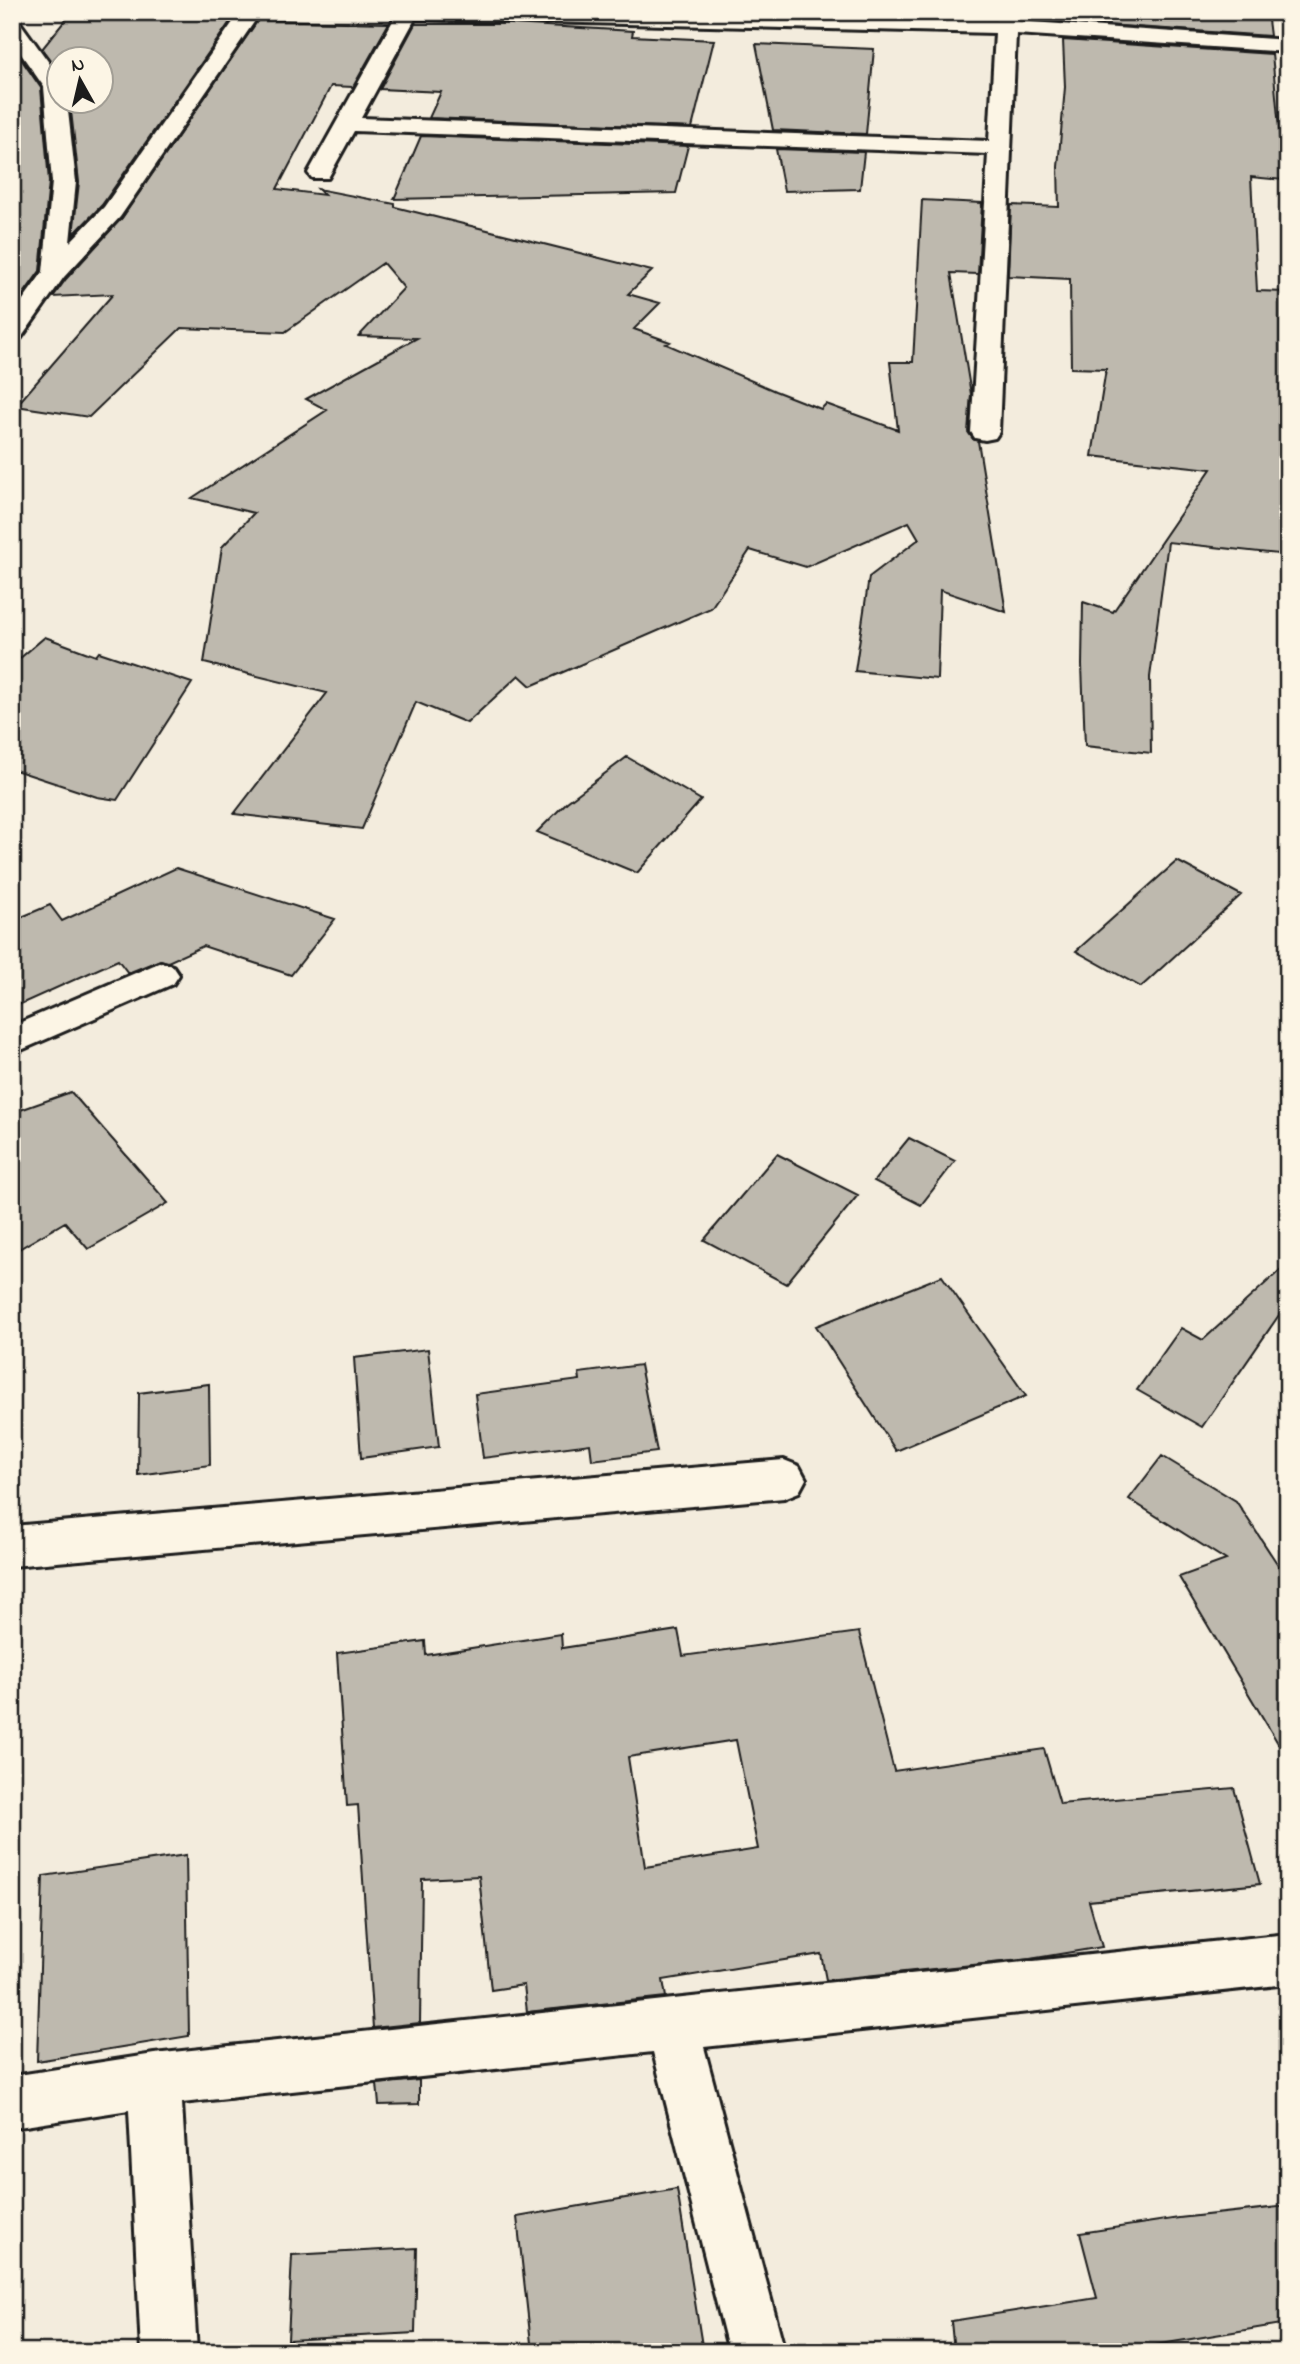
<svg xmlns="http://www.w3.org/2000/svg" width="1300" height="2364" font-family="'Indie Flower',sans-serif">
<rect width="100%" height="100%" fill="#f3ecdd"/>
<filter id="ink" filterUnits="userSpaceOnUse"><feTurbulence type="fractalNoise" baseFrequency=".0143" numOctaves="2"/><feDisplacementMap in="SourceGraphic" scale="14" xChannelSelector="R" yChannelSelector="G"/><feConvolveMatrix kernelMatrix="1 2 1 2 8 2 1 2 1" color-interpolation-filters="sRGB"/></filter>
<g filter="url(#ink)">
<!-- building -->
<path fill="#beb9ae" stroke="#1c1c1c" stroke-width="2" fill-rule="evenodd" d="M 1062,12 L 1267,12 L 1270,36 L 1062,22 Z
M 71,13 L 232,19 L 102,205 L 73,235 L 79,182 L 70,102 L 102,102 L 102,60 L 60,60 L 60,73 L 42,49 Z
M 258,20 L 389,23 L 353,87 L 331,86 L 277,189 L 324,195 L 318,189 L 395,204 L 395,207 L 652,271 L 628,294 L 660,303 L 634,329 L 670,342 L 666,344 L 775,391 L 821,409 L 826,404 L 898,430 L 890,362 L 913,362 L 922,200 L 982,203 L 978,274 L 951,273 L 971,394 L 968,432 L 973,439 L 978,441 L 1006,612 L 940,590 L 937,679 L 855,671 L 869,577 L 919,539 L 909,522 L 806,567 L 750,550 L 711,608 L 531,686 L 519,675 L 467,723 L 416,702 L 362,829 L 234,814 L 327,693 L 204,663 L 222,547 L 254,513 L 192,498 L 327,410 L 306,399 L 417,338 L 359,336 L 404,288 L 383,263 L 285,332 L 181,328 L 89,417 L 16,406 L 113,294 L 53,297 L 66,279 L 122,218 Z
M 415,24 L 511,24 L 633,31 L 632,36 L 714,40 L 692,128 L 429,118 L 441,92 L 380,89 Z
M 1063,40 L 1272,54 L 1284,180 L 1251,177 L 1257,291 L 1288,292 L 1288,555 L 1168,542 L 1150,677 L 1151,753 L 1085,746 L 1082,665 L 1083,602 L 1113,612 L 1211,469 L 1092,456 L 1106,369 L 1071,368 L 1070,279 L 1008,276 L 1011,205 L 1059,207 L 1058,167 L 1065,87 Z
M 756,44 L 874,49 L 866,134 L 773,130 Z
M 12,46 L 41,88 L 49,182 L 40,271 L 20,299 L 12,300 Z
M 421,136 L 688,146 L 676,193 L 394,199 Z
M 776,149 L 864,152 L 860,189 L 784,191 Z
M 45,637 L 96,656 L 99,652 L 192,683 L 117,800 L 97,797 L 12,769 L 12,665 Z
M 627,757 L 701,800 L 637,873 L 537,832 L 567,802 Z
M 1177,861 L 1241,895 L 1141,987 L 1076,951 Z
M 176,868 L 335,919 L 291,975 L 203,946 L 168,962 L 160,960 L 128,973 L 118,960 L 12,1008 L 12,921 L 50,905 L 62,921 Z
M 71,1092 L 168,1203 L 88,1249 L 65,1222 L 12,1253 L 12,1113 Z
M 909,1138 L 955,1161 L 921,1205 L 874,1181 Z
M 777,1154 L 858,1195 L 786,1284 L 704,1240 Z
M 1288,1263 L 1288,1302 L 1202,1427 L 1137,1390 L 1181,1328 L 1203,1340 Z
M 942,1276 L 1026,1396 L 896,1451 L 816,1326 Z
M 428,1349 L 439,1447 L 361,1458 L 354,1358 Z
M 640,1365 L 657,1452 L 592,1460 L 590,1444 L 483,1458 L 475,1394 L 580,1380 L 579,1373 Z
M 209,1384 L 210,1465 L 138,1475 L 139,1393 Z
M 1162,1456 L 1236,1501 L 1288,1580 L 1288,1760 L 1179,1577 L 1226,1560 L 1129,1499 Z
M 678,1630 L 683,1656 L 859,1632 L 894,1771 L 1044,1749 L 1060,1804 L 1234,1788 L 1260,1884 L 1089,1901 L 1102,1947 L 1030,1959 L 826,1980 L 821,1954 L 663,1980 L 666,1997 L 527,2012 L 524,1985 L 491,1990 L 479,1876 L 422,1879 L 420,2023 L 373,2028 L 358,1805 L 347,1806 L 337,1653 L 425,1641 L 426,1655 L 561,1634 L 562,1648 ZM 736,1740 L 758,1849 L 645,1867 L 628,1757 Z
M 186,1855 L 189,2036 L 37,2061 L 43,1876 Z
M 419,2080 L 419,2104 L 379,2105 L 377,2084 Z
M 677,2189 L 703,2352 L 532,2352 L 517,2217 Z
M 1288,2206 L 1288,2323 L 1113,2352 L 954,2352 L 951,2321 L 1097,2298 L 1080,2233 L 1179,2218 Z
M 417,2248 L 415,2333 L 288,2340 L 292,2255 Z"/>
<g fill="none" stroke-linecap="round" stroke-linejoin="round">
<defs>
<path id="minor" d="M 240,12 L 261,12 L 120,217 L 64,277 L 21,338 L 12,341 L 12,315 L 43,272 L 52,182 L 44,87 L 12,41 L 12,19 L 19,21 L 60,78 L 60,102 L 67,102 L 76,182 L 70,242 L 104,207 Z
M 389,12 L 662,12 L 996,20 L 997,12 L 1017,12 L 1017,21 L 1288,40 L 1288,52 L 1016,34 L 999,432 L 995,438 L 985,440 L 975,438 L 971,432 L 988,154 L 354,131 L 328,178 L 312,178 L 308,173 L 395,17 ZM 415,19 L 995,33 L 989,141 L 361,118 Z
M 161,962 L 173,966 L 179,975 L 173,984 L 12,1054 L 12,1026 Z
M 784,1460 L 799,1466 L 806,1479 L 799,1492 L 784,1498 L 12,1566 L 12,1526 Z
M 1288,1934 L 1288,1984 L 704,2047 L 785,2352 L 729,2352 L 653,2052 L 182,2103 L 197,2352 L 141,2352 L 129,2110 L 12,2128 L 12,2076 L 154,2054 Z"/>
</defs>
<!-- minor casing -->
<use href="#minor" stroke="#1c1c1c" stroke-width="6"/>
<!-- minor -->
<use href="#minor" fill="#fcf5e5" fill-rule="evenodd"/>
</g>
</g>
<!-- margin -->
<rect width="1300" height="2364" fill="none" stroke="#fcf5e5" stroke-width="42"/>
<rect x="21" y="21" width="1258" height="2322" fill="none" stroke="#1c1c1c" stroke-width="2.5" filter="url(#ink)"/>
<!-- north arrow -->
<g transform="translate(80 80) rotate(352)"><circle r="33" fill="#fcf5e5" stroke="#a29e95" stroke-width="2"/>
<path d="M0-5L12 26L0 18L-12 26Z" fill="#1c1c1c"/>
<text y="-10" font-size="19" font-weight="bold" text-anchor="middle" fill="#1c1c1c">N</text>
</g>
</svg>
